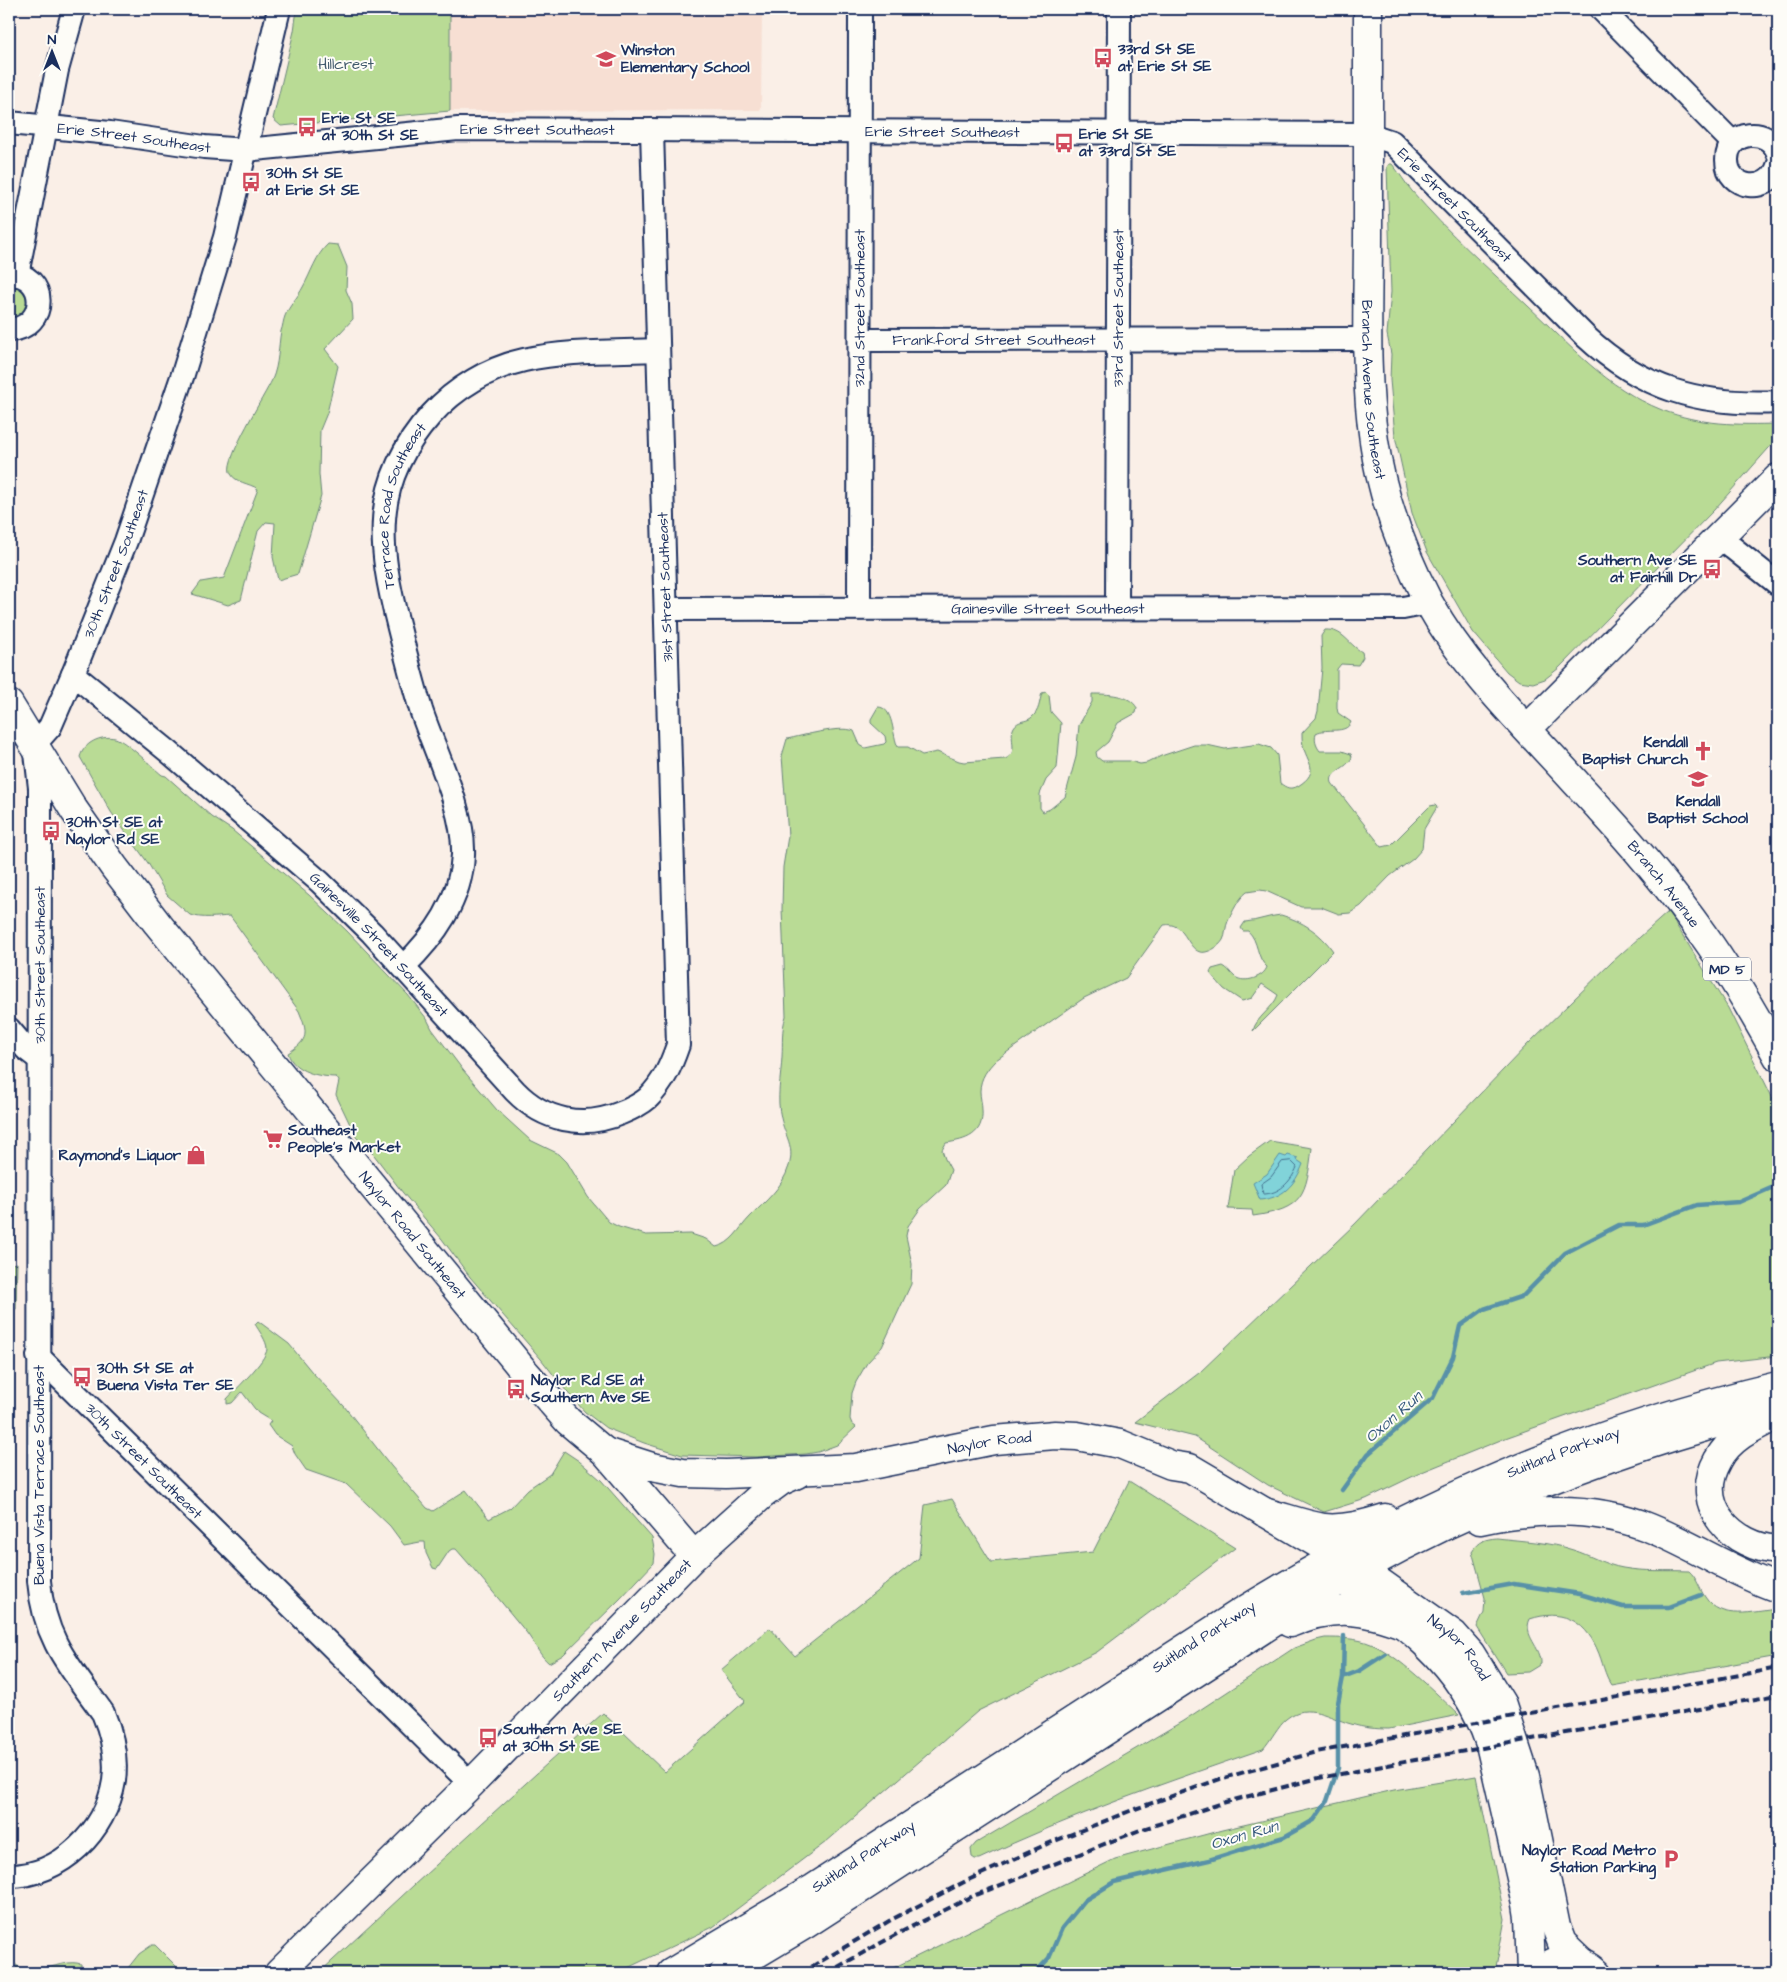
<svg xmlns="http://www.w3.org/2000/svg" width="1787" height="1982" font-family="'Architects Daughter',sans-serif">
<rect width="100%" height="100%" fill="#faefe7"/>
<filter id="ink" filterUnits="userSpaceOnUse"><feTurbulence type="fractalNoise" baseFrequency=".02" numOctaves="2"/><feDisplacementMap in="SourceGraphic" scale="10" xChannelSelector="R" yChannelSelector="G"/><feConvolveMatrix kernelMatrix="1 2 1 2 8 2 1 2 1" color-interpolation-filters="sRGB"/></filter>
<g filter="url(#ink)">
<!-- built -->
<path fill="#f7dfd3" d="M 450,9 L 762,9 L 761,110 L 450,111 Z"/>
<!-- green -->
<path fill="#b9db95" stroke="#6a857a" d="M 297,9 L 450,9 L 450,111 L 281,126 L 273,119 L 294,31 Z
M 1392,164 C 1399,172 1405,183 1412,191 C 1448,233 1489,269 1528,306 C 1572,347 1605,387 1662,410 C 1701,425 1737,425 1778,424 L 1778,437 L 1776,440 L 1714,510 L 1559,668 L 1545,679 L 1533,683 L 1519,681 L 1507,672 L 1473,632 L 1427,552 L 1412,513 L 1395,436 L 1390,380 L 1391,354 L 1387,334 L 1391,292 L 1387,167 L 1389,164 Z
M 328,244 L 338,245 L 347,267 L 346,290 L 352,304 L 353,319 L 325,349 L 338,366 L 327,413 L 320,430 L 319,474 L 321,496 L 298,574 L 278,580 L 273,557 L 275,523 L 266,522 L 258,531 L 241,600 L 228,605 L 192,594 L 201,582 L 224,578 L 258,489 C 250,483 234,483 230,472 C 225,458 265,395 272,380 C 279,364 278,347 281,331 C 283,326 283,321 285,316 C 289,306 298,297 303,287 C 311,273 316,255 328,244 Z
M 9,281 L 21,284 L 32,306 L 9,323 Z
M 1325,630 C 1343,629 1348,644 1362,652 L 1363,657 L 1358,665 L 1341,664 L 1337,669 L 1337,708 L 1338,713 L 1351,722 C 1346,735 1327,727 1316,733 C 1314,740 1316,746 1320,751 L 1342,751 L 1351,754 L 1352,757 C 1348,769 1328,771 1332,783 L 1382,847 L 1391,845 L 1430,806 L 1435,805 L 1437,807 L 1424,829 L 1422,849 L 1413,859 L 1390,876 L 1361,906 L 1350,913 L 1339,914 L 1321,907 L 1301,907 L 1266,891 L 1260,890 L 1247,892 C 1238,899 1233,911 1228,921 C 1225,927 1226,935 1223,940 C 1219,947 1207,954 1200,952 C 1186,948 1185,921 1164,925 L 1126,978 L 1084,998 L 996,1060 C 988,1068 980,1078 980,1091 C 980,1097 982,1104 982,1110 C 984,1135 966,1140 946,1143 L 942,1150 L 945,1159 L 951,1170 L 946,1185 L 920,1209 L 908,1226 L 906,1236 L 912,1264 L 911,1284 L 882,1347 L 867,1363 L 856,1382 L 852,1393 L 850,1419 L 852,1424 L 856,1427 L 837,1445 L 818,1452 L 806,1454 L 756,1457 L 682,1455 L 644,1443 L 606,1428 L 585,1412 L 567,1392 L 541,1359 L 470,1277 L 442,1239 L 403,1193 L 374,1155 L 356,1137 L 336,1095 L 339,1081 L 336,1077 C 320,1077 293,1072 288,1053 C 309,1040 308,1033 299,1011 L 230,916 C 216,917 203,919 190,915 L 167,895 L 148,863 L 111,812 L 80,757 C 84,743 100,735 115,738 C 126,741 151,766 162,775 L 166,776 L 212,817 L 232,830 L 309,895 L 347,931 L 408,995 L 427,1019 L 432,1029 L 463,1070 L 497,1110 L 530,1140 L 559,1154 L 567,1162 L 588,1197 L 609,1222 L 619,1227 L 646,1235 L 691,1234 L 706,1239 L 716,1247 C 732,1244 739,1228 750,1217 C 765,1201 782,1189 789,1166 C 795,1146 785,1137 781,1118 C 776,1098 781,1078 782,1057 C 783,1042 781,1031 786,1016 L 782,909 L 783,867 L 788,836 L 782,756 L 787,739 C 802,736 840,725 854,731 L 860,745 L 865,748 L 884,744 L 886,742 L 885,736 L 871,723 L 871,719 L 878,707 C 894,707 892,736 898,747 L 908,747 L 922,755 L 937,752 L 959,761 L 964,762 L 1005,759 C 1020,753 1008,738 1014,727 C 1018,720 1026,722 1031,718 C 1040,711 1039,702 1042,693 L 1046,692 L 1049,695 L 1051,712 L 1061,723 L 1057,768 L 1046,780 L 1040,794 L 1040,808 L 1043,812 L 1050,809 L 1065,797 L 1076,757 L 1079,725 L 1092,702 L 1092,694 C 1107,694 1130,694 1137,708 L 1136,713 L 1118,723 L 1108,742 L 1096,752 L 1097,757 L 1102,761 L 1130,761 L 1140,764 L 1147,763 L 1161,756 L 1194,745 L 1207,745 L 1225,749 L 1259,744 L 1271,748 L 1277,755 L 1280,783 C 1286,788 1291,790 1298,786 C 1322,771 1306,762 1303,745 C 1302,741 1302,737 1302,733 L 1316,718 L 1318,711 L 1322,668 L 1321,636 Z
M 1668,912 L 1728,1008 L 1778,1109 L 1778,1356 L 1716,1363 L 1508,1437 L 1422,1472 L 1366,1499 L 1324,1512 L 1268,1485 L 1195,1437 L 1135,1422 L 1199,1373 L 1355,1224 L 1529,1043 L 1612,962 Z
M 1281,915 C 1302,921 1321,933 1333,951 L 1253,1031 C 1256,1017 1273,1009 1278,995 L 1262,984 L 1252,998 L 1242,1001 L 1224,989 L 1210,973 L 1212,969 L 1223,966 C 1228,968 1230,973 1235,977 C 1245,984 1264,977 1267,967 C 1256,958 1259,941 1248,931 L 1243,931 L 1241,928 L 1245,922 C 1258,921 1268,916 1281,915 Z
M 1270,1141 L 1312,1148 C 1306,1195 1304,1209 1253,1216 L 1252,1210 L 1228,1209 L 1234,1170 L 1249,1156 Z
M 17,1263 L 16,1309 L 11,1311 L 9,1310 L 9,1268 L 11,1264 Z
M 258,1321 L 289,1344 L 312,1372 L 344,1406 L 391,1466 L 427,1508 L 433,1511 L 466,1490 L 489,1519 L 510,1508 L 528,1489 L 550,1474 L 564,1451 L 579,1461 L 601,1480 L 652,1538 L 655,1554 L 654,1563 L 620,1599 L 563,1655 L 549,1663 C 539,1655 534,1642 526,1632 C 503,1604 480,1576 456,1549 L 452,1549 L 449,1551 L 437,1569 L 433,1568 L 426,1553 L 425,1542 L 420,1542 L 404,1545 L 390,1526 L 346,1484 L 306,1470 L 295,1454 L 292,1446 L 275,1435 L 268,1425 L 271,1421 L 258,1413 L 242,1392 L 232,1403 L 227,1404 L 227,1399 C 236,1389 266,1361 267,1349 C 267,1341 259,1331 255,1324 Z
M 1129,1481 L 1235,1548 L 1097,1652 L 978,1711 L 826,1842 L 713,1927 L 617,1973 L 319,1973 L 414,1885 L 603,1713 L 665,1772 L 745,1701 L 721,1670 L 770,1628 L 795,1656 L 919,1558 L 925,1505 L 952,1499 L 991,1562 L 1093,1552 Z
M 1497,1538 C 1522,1541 1549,1542 1573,1550 C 1590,1555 1605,1565 1623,1568 C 1645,1572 1667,1570 1689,1571 C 1697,1578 1699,1588 1705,1597 C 1721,1622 1754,1611 1778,1609 L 1778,1656 L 1612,1686 C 1604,1674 1603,1662 1597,1649 C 1584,1619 1560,1609 1530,1619 C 1522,1636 1542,1647 1541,1664 L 1528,1672 L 1506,1673 L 1477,1627 L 1484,1612 L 1485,1598 L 1472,1551 C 1478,1541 1485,1539 1497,1538 Z
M 1325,1638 C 1340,1638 1357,1638 1371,1644 C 1397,1654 1438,1695 1459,1715 L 1389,1729 C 1376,1729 1364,1728 1351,1724 C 1329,1718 1308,1701 1286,1719 C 1279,1724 1271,1740 1263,1749 C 1167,1782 1071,1815 979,1859 L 975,1859 L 972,1857 L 971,1849 L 976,1843 L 1183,1721 L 1294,1648 L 1316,1640 Z
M 1476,1776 L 1505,1919 L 1495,1973 L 883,1973 L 1115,1859 L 1222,1830 L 1394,1790 Z
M 152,1945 L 155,1945 L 183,1973 L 124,1973 L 139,1954 Z
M 9,1954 C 11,1958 12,1961 15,1964 C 33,1982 60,1957 81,1964 L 81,1970 L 79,1973 L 9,1973 Z"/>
<!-- water -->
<path fill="#81d3d9" stroke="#5891a8" d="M 1280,1155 L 1286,1157 L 1288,1155 L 1298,1158 L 1297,1160 L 1303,1164 C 1295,1185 1283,1198 1260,1200 L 1253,1183 L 1267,1174 Z"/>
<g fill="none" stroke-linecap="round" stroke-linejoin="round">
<!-- shore -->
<path stroke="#44718f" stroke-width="1" d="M 1291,1161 L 1297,1167 C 1291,1182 1279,1194 1263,1194 L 1261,1184 L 1271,1177 L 1282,1162 Z"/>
<!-- stream -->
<path stroke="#5891a8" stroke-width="4.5" d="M 1342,1490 L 1368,1454 L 1433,1398 L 1453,1357 L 1460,1326 L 1484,1309 L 1523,1296 L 1565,1253 L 1619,1225 L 1643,1225 L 1697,1205 L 1739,1202 L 1778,1185
M 1463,1593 L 1514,1584 L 1580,1594 L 1623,1607 L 1669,1607 L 1701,1595
M 1343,1677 L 1359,1671 L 1385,1654
M 1035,1973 L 1049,1958 L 1062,1928 L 1085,1900 L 1114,1882 L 1209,1860 L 1257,1845 L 1284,1837 L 1314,1820 L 1327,1801 L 1338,1768 L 1338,1703 L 1343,1677 L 1344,1636"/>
<defs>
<g id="minor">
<path d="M 1601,9 L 1733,143"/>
<path id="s1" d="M 9,123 L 110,133 L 204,147 L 246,150 L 458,129 L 1368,134 L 1392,142 L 1585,336 C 1643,390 1701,406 1778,402"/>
<path d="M 1778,153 C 1769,126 1727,130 1727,160 C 1727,190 1769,195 1778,166"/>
<path d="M 9,274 C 48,273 49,328 9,330"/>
<path d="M 17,275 L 57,70 L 74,9"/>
<path id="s2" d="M 860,340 L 1368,339"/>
<path d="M 1719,537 L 1778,584"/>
<path id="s3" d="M 859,607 L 860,9"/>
<path id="s4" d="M 1117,608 L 1119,9"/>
<path id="s5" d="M 666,609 L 1403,608 L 1429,603"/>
<path id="s6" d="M 73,674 L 169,752 L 320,882 L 372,933 L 515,1091 C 544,1121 583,1129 621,1113 C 631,1109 640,1105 648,1098 C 664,1082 671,1065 678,1045 L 652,130"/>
<path id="s7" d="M 403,967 C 435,936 461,900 463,855 C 465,811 435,752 421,710 C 413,683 406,656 399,628 C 378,546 370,483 431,415 C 455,388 489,368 524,360 C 567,350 614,352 658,350"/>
<path d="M 9,1029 L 26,1049 L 39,1059"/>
<path id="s8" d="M 38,1356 L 471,1784"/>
<path id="s9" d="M 9,1876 C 61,1876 106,1831 114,1781 C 117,1757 112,1734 103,1713 C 70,1667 44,1640 39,1581 L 40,788 L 35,744 L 50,727 L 73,674 L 126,541 L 183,374 L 225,237 L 279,9"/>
</g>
<g id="major">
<path id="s10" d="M 9,704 L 74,810 L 114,867 L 157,923 L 524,1371 L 568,1421 L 605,1452 L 694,1556"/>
<path d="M 1527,729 L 1778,478"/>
<path id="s11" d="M 605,1452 L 652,1467 L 683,1473 L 726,1474 L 856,1468 L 994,1440 L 1055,1435 L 1077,1436 L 1120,1444 L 1171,1465 L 1190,1468 L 1361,1569 L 1454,1635 L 1470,1653 L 1501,1703 L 1525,1776 L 1556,1927 L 1562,1943 L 1581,1961"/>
<path d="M 1324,1568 C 1395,1615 1462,1658 1490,1744 L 1527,1904 L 1529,1917 L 1531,1973"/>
<path id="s12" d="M 279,1973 L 471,1784 L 694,1556 L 762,1495 L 781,1481 L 797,1474"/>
<path d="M 1540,1973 C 1556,1954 1581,1956 1598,1973"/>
</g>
<g id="highway">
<path id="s13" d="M 1368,9 C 1368,84 1368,159 1368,234 C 1368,303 1364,373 1374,441 C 1382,497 1403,553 1429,603 C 1467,672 1527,728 1579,786 C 1623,833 1667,883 1704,936 C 1732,975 1755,1015 1778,1057"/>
<path d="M 1772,1418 C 1751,1428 1729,1439 1718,1460 C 1692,1506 1733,1547 1778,1550"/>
<path d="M 1264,1512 C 1284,1517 1304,1525 1324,1528 C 1345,1530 1366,1524 1385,1518"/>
<path d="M 1480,1520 C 1536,1508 1596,1506 1650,1528 C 1694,1546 1734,1573 1778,1588"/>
<path d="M 1290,1623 C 1335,1604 1364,1609 1408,1626"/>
<path id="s14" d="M 671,1973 L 814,1888 L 1240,1613 C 1299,1577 1359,1542 1422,1512 C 1535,1457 1655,1415 1778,1386"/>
<path d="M 724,1973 L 806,1924 L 1319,1593 C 1462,1507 1617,1448 1778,1407"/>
</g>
</defs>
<!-- minor casing -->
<use href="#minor" stroke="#1b2f5e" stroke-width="26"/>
<!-- major casing -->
<use href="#major" stroke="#1b2f5e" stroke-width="31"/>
<!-- highway casing -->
<use href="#highway" stroke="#1b2f5e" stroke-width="31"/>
<!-- minor -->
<use href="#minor" stroke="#fdfcf7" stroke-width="22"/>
<!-- major -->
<use href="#major" stroke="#fdfcf7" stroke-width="28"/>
<!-- highway -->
<use href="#highway" stroke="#fdfcf7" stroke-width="28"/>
<!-- rail -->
<path stroke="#1b2f5e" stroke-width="4" stroke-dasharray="8 4" stroke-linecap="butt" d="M 801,1973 L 889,1921 L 966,1881 L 1047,1844 L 1135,1809 L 1220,1779 L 1316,1752 L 1778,1668
M 827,1973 L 897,1934 L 973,1896 L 1140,1830 L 1226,1802 L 1319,1778 L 1415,1760 L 1778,1695"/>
</g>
</g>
<!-- icons -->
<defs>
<symbol id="bus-bare" viewBox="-9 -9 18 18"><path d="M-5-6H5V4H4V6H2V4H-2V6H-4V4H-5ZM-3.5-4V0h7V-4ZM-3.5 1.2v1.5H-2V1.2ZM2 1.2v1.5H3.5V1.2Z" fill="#d1495b" stroke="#fdfcf7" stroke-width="2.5" paint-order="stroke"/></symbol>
<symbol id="school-bare" viewBox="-9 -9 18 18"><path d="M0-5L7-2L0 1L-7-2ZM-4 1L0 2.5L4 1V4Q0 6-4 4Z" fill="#d1495b" stroke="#fdfcf7" stroke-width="2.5" paint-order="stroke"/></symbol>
<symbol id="church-bare" viewBox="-9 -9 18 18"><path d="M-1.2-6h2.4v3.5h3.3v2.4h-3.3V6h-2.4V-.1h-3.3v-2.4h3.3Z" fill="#d1495b" stroke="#fdfcf7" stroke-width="2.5" paint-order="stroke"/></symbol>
<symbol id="supermarket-bare" viewBox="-9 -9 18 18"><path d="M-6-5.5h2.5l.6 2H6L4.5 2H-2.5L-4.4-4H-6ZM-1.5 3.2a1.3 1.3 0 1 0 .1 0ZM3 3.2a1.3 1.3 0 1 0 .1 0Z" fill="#d1495b" stroke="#fdfcf7" stroke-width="2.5" paint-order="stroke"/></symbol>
<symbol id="shop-bare" viewBox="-9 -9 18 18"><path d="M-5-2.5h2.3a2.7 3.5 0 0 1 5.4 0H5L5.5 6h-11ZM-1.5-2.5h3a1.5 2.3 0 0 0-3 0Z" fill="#d1495b" stroke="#fdfcf7" stroke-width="2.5" paint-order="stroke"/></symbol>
<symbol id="parking-bare" viewBox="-9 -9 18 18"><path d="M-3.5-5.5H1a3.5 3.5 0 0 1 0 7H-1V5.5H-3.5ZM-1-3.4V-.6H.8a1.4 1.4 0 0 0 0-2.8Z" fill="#d1495b" stroke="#fdfcf7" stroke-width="2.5" paint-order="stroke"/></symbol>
</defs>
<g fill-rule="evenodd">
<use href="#bus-bare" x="1089" y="44" width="28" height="28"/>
<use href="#school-bare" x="592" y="45" width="28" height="28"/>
<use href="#bus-bare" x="293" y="113" width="28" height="28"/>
<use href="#bus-bare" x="1050" y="129" width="28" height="28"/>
<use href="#bus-bare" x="237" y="168" width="28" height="28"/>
<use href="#bus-bare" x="1698" y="555" width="28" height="28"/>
<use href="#church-bare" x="1689" y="737" width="28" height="28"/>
<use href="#school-bare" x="1684" y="765" width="28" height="28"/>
<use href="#bus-bare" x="37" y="817" width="28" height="28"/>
<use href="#supermarket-bare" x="259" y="1125" width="28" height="28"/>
<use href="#shop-bare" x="182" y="1141" width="28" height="28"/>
<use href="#bus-bare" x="68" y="1363" width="28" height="28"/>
<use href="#bus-bare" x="502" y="1375" width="28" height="28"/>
<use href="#bus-bare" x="474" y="1724" width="28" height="28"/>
<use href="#parking-bare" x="1657" y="1845" width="28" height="28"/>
</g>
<g text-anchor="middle" stroke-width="4" stroke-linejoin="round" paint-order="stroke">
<!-- shield labels -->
<rect fill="#fdfcf7" stroke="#5f6c8c" stroke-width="1" x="1703" y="957.5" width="48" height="23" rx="4"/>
<g font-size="14" font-weight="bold" fill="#1b2f5e">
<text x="1727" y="974">MD 5</text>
</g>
<!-- poi labels -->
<g font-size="15" font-weight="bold" fill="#1b2f5e" stroke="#fdfcf7" text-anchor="start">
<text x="1118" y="54">33rd St SE<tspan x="1118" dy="17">at Erie St SE</tspan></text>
<text x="621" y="55">Winston<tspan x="621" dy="17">Elementary School</tspan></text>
<text x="322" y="123">Erie St SE<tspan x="322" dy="17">at 30th St SE</tspan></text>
<text x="1079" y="139">Erie St SE<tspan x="1079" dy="17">at 33rd St SE</tspan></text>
<text x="266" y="178">30th St SE<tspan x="266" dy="17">at Erie St SE</tspan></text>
<text x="1697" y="565" text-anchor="end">Southern Ave SE<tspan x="1697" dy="17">at Fairhill Dr</tspan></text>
<text x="1688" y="747" text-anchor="end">Kendall<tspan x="1688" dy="17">Baptist Church</tspan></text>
<text x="1698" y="806" text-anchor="middle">Kendall<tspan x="1698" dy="17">Baptist School</tspan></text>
<text x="66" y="827">30th St SE at<tspan x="66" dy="17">Naylor Rd SE</tspan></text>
<text x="288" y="1135">Southeast<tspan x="288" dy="17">People's Market</tspan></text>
<text x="181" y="1160" text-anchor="end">Raymond's Liquor</text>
<text x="97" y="1373">30th St SE at<tspan x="97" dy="17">Buena Vista Ter SE</tspan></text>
<text x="531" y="1385">Naylor Rd SE at<tspan x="531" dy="17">Southern Ave SE</tspan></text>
<text x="503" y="1734">Southern Ave SE<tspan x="503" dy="17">at 30th St SE</tspan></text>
<text x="1656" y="1855" text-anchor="end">Naylor Road Metro<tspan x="1656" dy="17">Station Parking</tspan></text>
</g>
<!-- park labels -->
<g font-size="15" fill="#425a6c" stroke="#fdfcf7">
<text x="346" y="69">Hillcrest</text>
</g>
<!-- street labels -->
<g font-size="15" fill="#1b2f5e" stroke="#fdfcf7">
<text dy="5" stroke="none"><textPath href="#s1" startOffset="531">Erie Street Southeast</textPath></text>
<text dy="5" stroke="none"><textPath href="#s1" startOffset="936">Erie Street Southeast</textPath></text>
<text dy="5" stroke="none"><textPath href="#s1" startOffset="126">Erie Street Southeast</textPath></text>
<text dy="5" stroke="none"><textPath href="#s1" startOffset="1476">Erie Street Southeast</textPath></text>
<text dy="5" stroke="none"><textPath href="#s3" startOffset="299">32nd Street Southeast</textPath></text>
<text dy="5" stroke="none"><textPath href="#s4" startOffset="300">33rd Street Southeast</textPath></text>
<text dy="5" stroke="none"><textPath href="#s2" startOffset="134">Frankford Street Southeast</textPath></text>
<text dy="5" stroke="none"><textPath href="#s13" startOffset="381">Branch Avenue Southeast</textPath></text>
<text dy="5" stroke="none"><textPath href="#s7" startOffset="494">Terrace Road Southeast</textPath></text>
<text dy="5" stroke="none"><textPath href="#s9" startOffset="1408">30th Street Southeast</textPath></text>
<text transform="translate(665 587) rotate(-92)" y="5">31st Street Southeast</text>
<text dy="5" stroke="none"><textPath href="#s5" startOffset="382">Gainesville Street Southeast</textPath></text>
<text dy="5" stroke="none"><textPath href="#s13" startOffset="971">Branch Avenue</textPath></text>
<text dy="5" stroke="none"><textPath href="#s6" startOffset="409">Gainesville Street Southeast</textPath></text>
<text dy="5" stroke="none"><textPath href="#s9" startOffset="988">30th Street Southeast</textPath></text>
<text dy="5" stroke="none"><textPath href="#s10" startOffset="668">Naylor Road Southeast</textPath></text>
<text dy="5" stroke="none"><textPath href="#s11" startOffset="390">Naylor Road</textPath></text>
<text dy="5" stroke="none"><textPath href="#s14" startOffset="1035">Suitland Parkway</textPath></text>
<text dy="5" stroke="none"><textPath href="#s8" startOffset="149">30th Street Southeast</textPath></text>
<text transform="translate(39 1475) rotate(-90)" y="5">Buena Vista Terrace Southeast</text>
<text dy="5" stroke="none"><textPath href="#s12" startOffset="485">Southern Avenue Southeast</textPath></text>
<text dy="5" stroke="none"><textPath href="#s14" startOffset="630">Suitland Parkway</textPath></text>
<text dy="5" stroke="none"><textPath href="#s11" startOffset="921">Naylor Road</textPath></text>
<text dy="5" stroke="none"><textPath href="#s14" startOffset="225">Suitland Parkway</textPath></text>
</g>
<!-- water labels -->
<g font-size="16" font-style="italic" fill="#34587d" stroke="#fdfcf7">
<text transform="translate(1393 1416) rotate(-41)" y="6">Oxon Run</text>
<text transform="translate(1244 1834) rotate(-16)" y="6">Oxon Run</text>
</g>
</g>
<!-- margin -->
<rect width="1787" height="1982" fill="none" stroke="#fdfcf7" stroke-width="30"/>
<rect x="15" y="15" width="1757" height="1952" fill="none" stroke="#1b2f5e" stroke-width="2" filter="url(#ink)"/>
<!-- north arrow -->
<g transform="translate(52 52)" stroke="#fdfcf7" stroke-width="4" paint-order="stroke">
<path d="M0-4L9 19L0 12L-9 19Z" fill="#1b2f5e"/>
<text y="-8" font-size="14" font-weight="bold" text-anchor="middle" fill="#1b2f5e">N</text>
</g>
</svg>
